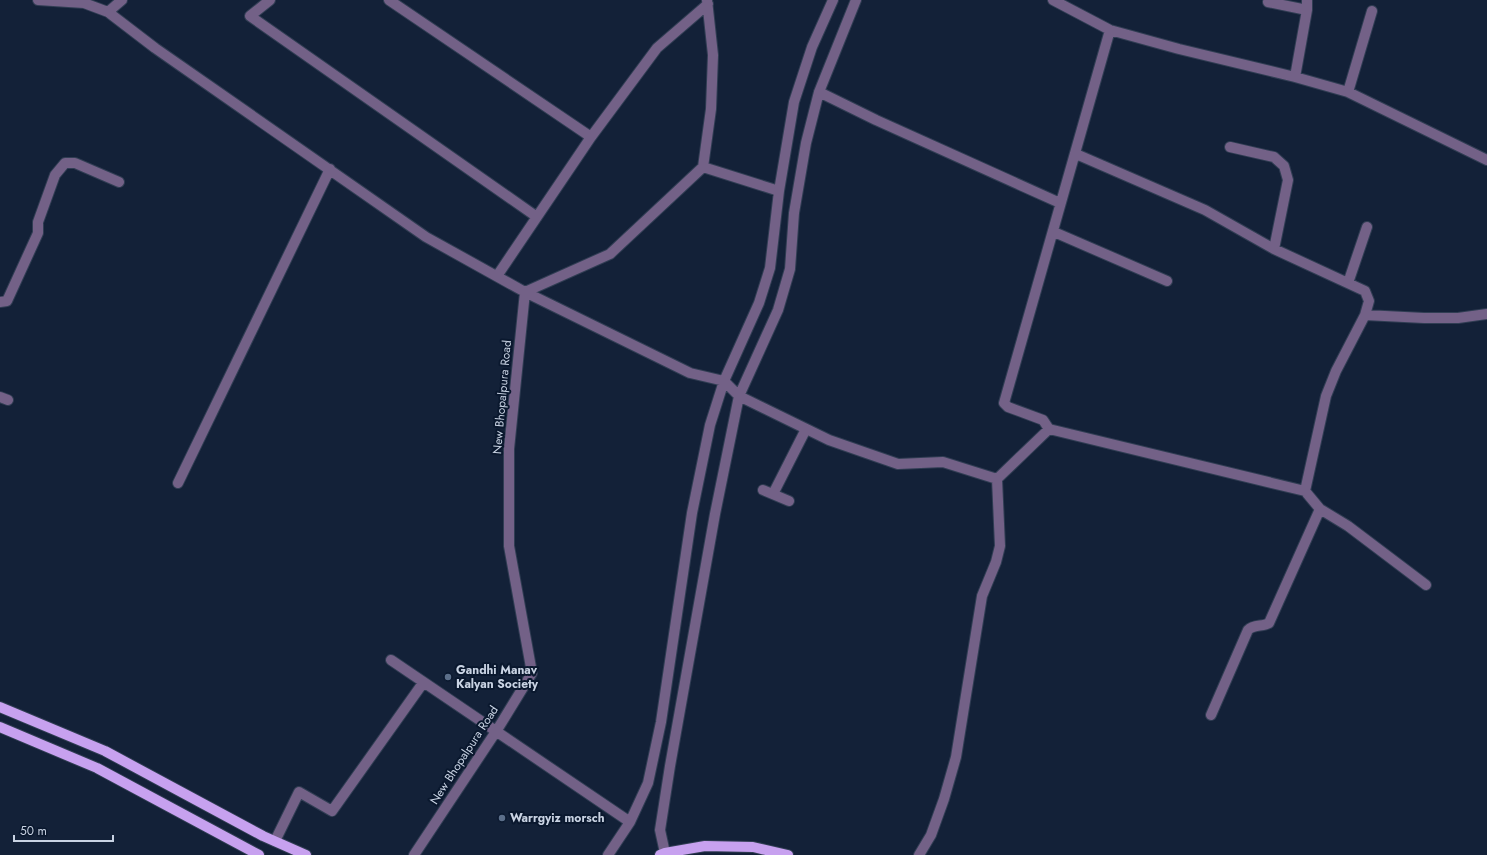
<svg xmlns="http://www.w3.org/2000/svg" width="1487" height="855" font-family="Jost,sans-serif">
<rect width="100%" height="100%" fill="#132138"/>
<g fill="none" stroke-linecap="round" stroke-linejoin="round">
<defs>
<path id="minor" d="M 38,0 L 84,3 L 108,12 L 155,48 L 426,237 L 525,292 L 690,373 L 724,381 L 739,396 L 829,440 L 898,464 L 943,462 L 997,479 L 1049,429 L 1305,491 L 1320,509 L 1348,526 L 1426,585
M 270,0 L 250,16 L 537,217
M 389,0 L 591,137
M 1053,0 L 1110,30 L 1179,49 L 1295,77 L 1348,92 L 1487,160
M 1268,2 L 1307,10
M 108,12 L 122,0
M 1295,77 L 1307,10 L 1307,0
M 819,92 L 876,120 L 1060,203
M 1348,92 L 1372,11
M 1230,147 L 1274,157 L 1284,166 L 1288,180 L 1274,249
M 1076,154 L 1205,210 L 1274,249 L 1365,291 L 1369,301 L 1365,315
M 703,167 L 779,191
M 1054,232 L 1167,281
M 497,276 L 591,137 L 657,48 L 708,4
M 1348,283 L 1367,227
M 0,302 L 7,301 L 38,233 L 38,222 L 55,175 L 65,163 L 75,163 L 119,182
M 0,397 L 8,400
M 1049,429 L 1043,420 L 1008,407 L 1004,403 L 1110,30
M 178,483 L 330,169
M 763,490 L 789,501
M 1305,491 L 1326,396 L 1336,371 L 1365,315 L 1424,318 L 1458,318 L 1487,314
M 773,494 L 806,429
M 391,660 L 630,822
M 1211,715 L 1248,630 C 1254,624 1263,627 1269,623 L 1320,509
M 275,841 L 299,792 L 332,811 L 423,683
M 665,853 L 660,830 L 670,766 L 715,514 L 739,396 L 778,310 L 790,269 L 794,213 L 806,143 L 819,92 L 856,0
M 414,855 L 497,730 L 532,673 L 509,546 L 509,449 L 525,292 L 610,254 L 703,167 L 711,109 L 713,55 L 707,0
M 608,855 L 630,822 L 648,783 L 661,722 L 692,513 L 710,425 L 724,381 L 759,303 L 770,268 L 779,191 L 794,102 L 812,47 L 833,0
M 919,855 L 931,835 L 944,799 L 956,757 L 982,596 L 996,562 L 1000,546 L 997,479"/>
<path id="major" d="M 0,707 L 105,751 L 263,836 L 306,855
M 0,727 L 97,768 L 259,855
M 660,855 L 665,853 L 705,846 L 753,847 L 788,855"/>
</defs>
<!-- minor casing -->
<use href="#minor" stroke="#303d53" stroke-width="12"/>
<!-- major casing -->
<use href="#major" stroke="#303d53" stroke-width="12"/>
<!-- minor -->
<use href="#minor" stroke="#736187" stroke-width="10"/>
<!-- major -->
<use href="#major" stroke="#c7a1ef" stroke-width="10"/>
</g>
<!-- markers -->
<g fill="#5c6f8a" stroke="#0a182e" stroke-width="1.5">
<circle cx="448" cy="677" r="4"/>
<circle cx="502" cy="818" r="4"/>
</g>
<g text-anchor="middle" stroke-width="4" stroke-linejoin="round" paint-order="stroke">
<!-- street labels -->
<g font-size="12" fill="#c9d3e3" stroke="#0a182e">
<text transform="translate(502 397) rotate(-85)" y="4">New Bhopalpura Road</text>
<text transform="translate(464 755) rotate(-57)" y="4">New Bhopalpura Road</text>
</g>
<!-- poi labels -->
<g font-size="12" font-weight="bold" fill="#c9d3e3" stroke="#0a182e" text-anchor="start">
<text x="456" y="674">Gandhi Manav<tspan x="456" dy="14">Kalyan Society</tspan></text>
<text x="510" y="822">Warrgyiz morsch</text>
</g>
</g>
<!-- scale -->
<path d="M14 835v6h99v-6" fill="none" stroke="#c9d3e3" stroke-width="2"/>
<text x="20" y="835" font-size="12" fill="#c9d3e3" stroke="#0a182e" stroke-width="3" paint-order="stroke">50 m</text>
</svg>
